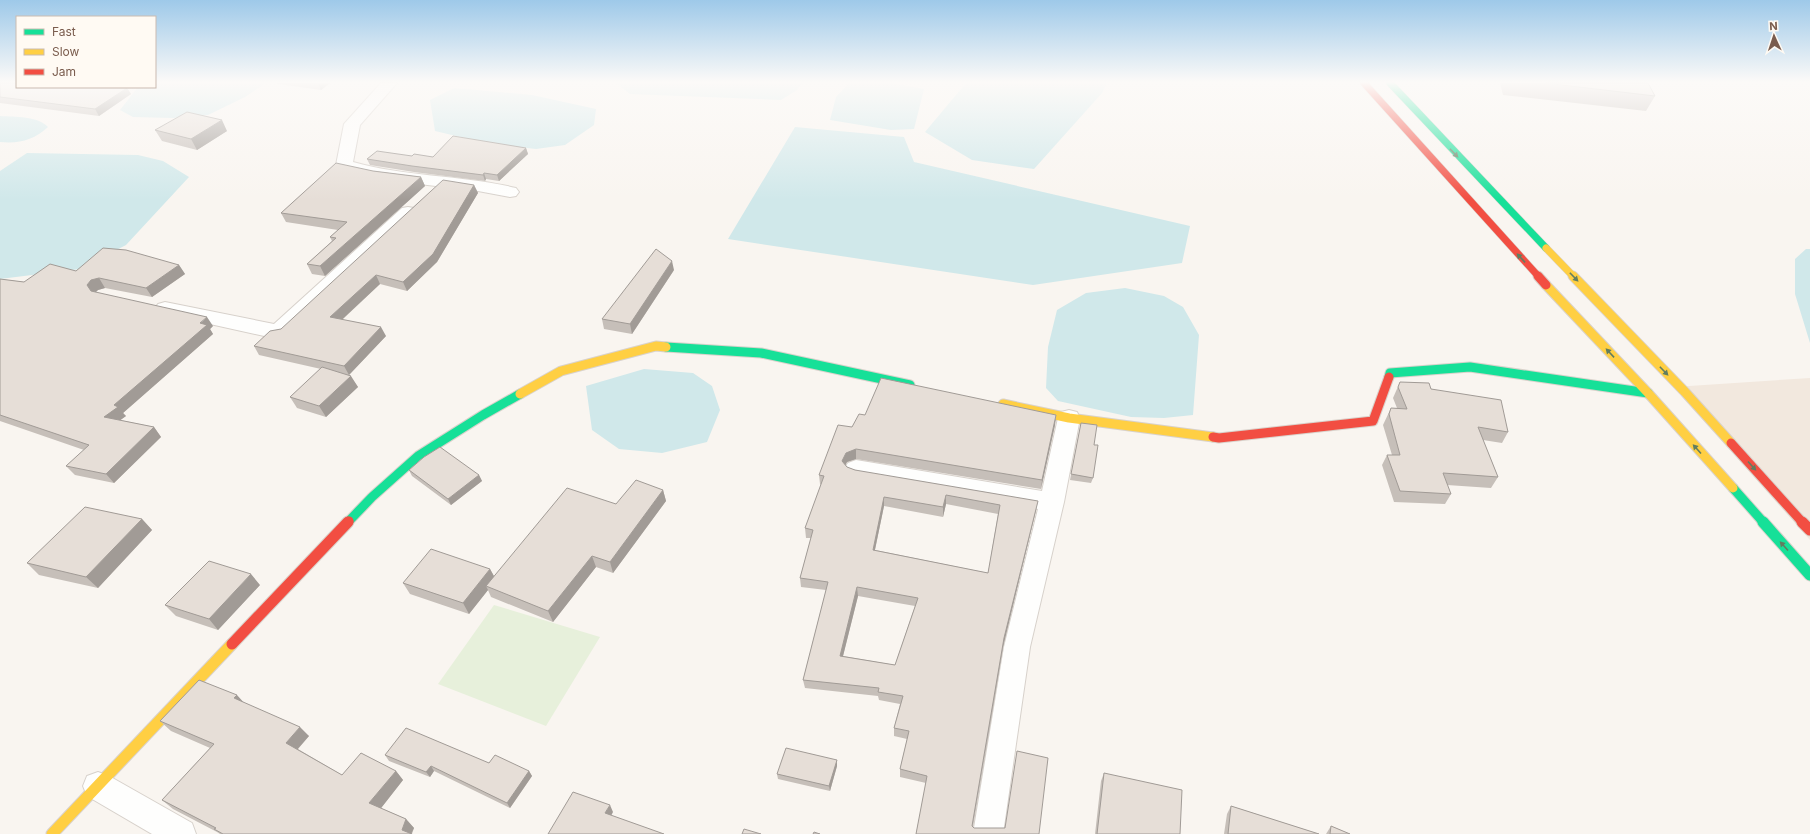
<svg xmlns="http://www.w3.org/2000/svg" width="1810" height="834" font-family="Inter,sans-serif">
<rect width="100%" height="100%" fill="#f9f5f0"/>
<!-- residential -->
<path fill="#f2e8de" d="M 1810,378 L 1810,540 L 1674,387 Z"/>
<!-- green -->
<path fill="#e7f0db" d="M 494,605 L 600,637 L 546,726 L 438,684 Z"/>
<!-- water -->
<path fill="#d0e8ea" d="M 155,83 L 266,83 L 245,97 L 208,115 L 173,118 L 133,117 L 120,110 L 138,87 L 155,87 Z
M 616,83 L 802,83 L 797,90 L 781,100 L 630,94 Z
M 849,83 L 891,83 L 924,89 L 914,129 L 891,130 L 830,120 L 836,97 Z
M 966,83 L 1107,83 L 1102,93 L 1034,169 L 972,160 L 925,132 Z
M 454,88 L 532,95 L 596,109 L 594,125 L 565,145 L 536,149 L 486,143 L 435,131 L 430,100 Z
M 0,116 C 15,117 38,116 48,127 C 34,140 19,144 0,142 Z
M 795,127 L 904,137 L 914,162 L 1190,226 L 1182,263 L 1033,285 L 728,239 Z
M 27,153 L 138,155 L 163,161 L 189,177 L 126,245 L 80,269 L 0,279 L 0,171 Z
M 1806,249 L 1810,249 L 1810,343 L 1795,294 L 1795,259 Z
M 1125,288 L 1164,296 L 1183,307 L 1199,335 L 1193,415 L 1164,418 L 1131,417 L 1058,401 L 1046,388 L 1048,347 L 1057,310 L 1086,293 Z
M 644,369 L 693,373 L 712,386 L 720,410 L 707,442 L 662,453 L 619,449 L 592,430 L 586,386 Z"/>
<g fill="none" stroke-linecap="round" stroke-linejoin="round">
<defs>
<path id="street" d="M 381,83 L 397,83 L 360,125 L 353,162 C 406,177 462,175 516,188 L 519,192 L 516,196 L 510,197 L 478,191 L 377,179 L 338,169 L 336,165 L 344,124 Z
M 408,207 L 414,208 L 417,212 L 414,216 L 285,337 L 278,339 L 165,314 L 158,312 L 155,308 L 158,304 L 165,302 L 274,324 L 402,208 Z
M 1069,410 L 1077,412 L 1080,418 L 1064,502 L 1030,647 L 1003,834 L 973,834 L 1004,647 L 1038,509 L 856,478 L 848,475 L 844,469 L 848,463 L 856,460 L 1042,491 L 1058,418 L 1061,412 Z
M 98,772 L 109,776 L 192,823 L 196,834 L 152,834 L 87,796 L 83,786 L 87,776 Z"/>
<path id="fast-far2" d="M 1390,83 L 1546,248"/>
<path id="fast-far1" d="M 666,347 L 761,353 L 910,385
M 1389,377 L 1390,373 L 1470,367 L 1648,393
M 1733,488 L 1764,523
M 349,521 L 372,497 L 418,456 L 483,415 L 520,394"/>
<path id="fast" d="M 1763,522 L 1810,575"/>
<path id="slow-far2" d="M 1546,248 L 1574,277"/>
<path id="slow-far1" d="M 1573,276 L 1685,392 L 1731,443
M 1546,285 L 1648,393 L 1733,488
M 520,394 L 561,371 L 656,346 L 666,347
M 1003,404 L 1069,418 L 1213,437"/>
<path id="slow" d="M 52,834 L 232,644"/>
<path id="jam-far2" d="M 1364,83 L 1539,277"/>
<path id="jam-far1" d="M 1538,276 L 1546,285
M 1213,437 L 1219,438 L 1373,421 L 1389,377
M 1731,443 L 1803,523
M 347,523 L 349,521"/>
<path id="jam" d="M 1802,522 L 1810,530
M 232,644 L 348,522"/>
</defs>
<!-- street casing -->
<use href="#street" stroke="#d7d1cb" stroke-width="2"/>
<!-- fast-far2 casing -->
<use href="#fast-far2" stroke="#d9d2cb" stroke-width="8"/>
<!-- fast-far1 casing -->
<use href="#fast-far1" stroke="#d9d2cb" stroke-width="11"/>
<!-- fast casing -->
<use href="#fast" stroke="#d9d2cb" stroke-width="13"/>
<!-- slow-far2 casing -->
<use href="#slow-far2" stroke="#d9d2cb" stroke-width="8"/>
<!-- slow-far1 casing -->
<use href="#slow-far1" stroke="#d9d2cb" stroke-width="11"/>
<!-- slow casing -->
<use href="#slow" stroke="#d9d2cb" stroke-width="13"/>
<!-- jam-far2 casing -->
<use href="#jam-far2" stroke="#d9d2cb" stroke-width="8"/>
<!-- jam-far1 casing -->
<use href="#jam-far1" stroke="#d9d2cb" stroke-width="11"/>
<!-- jam casing -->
<use href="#jam" stroke="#d9d2cb" stroke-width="13"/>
<!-- street -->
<use href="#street" fill="#fefefd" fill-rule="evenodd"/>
<!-- fast-far2 -->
<use href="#fast-far2" stroke="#16e098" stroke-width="7"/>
<!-- fast-far1 -->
<use href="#fast-far1" stroke="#16e098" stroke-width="9"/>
<!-- fast -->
<use href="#fast" stroke="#16e098" stroke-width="11"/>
<!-- slow-far2 -->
<use href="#slow-far2" stroke="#ffcf43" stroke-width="7"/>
<!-- slow-far1 -->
<use href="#slow-far1" stroke="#ffcf43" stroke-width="9"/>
<!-- slow -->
<use href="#slow" stroke="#ffcf43" stroke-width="11"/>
<!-- jam-far2 -->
<use href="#jam-far2" stroke="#f24e42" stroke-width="7"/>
<!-- jam-far1 -->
<use href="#jam-far1" stroke="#f24e42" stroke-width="9"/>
<!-- jam -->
<use href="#jam" stroke="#f24e42" stroke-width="11"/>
</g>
<!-- wall -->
<path fill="#c6bfb9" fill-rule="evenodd" d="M 0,83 L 127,88 L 131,94 L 99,116 L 0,103 Z
M 277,83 L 330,83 L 321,90 L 278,84 Z
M 1500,83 L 1648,83 L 1655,96 L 1646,111 L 1503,95 Z
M 155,130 L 227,131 L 197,150 L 162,141 Z
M 526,148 L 528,154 L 499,181 L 486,179 L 485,181 L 414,172 L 370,165 L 367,159 L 412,156 L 433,157 Z
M 373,171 L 421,177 L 425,186 L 325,276 L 312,274 L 307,264 L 332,241 L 330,237 L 338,230 L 286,222 L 281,213 Z
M 474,185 L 478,193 L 437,262 L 407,291 L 380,284 L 342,320 L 386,336 L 349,375 L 358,387 L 326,417 L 297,408 L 290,397 L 321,369 L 259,355 L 254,346 L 281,329 Z
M 179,265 L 185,274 L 152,297 L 105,288 L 98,290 L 95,292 L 213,326 L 210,329 L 213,334 L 123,413 L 126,416 L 120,420 L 154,427 L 161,437 L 114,483 L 75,475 L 66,466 L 84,450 L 0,421 L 0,279 L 24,282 L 76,271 Z
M 674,270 L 632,334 L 604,329 L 602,319 Z
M 1400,382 L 1431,389 L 1508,432 L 1502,443 L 1483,440 L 1498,477 L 1491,488 L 1447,485 L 1451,494 L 1445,504 L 1394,502 L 1382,465 L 1387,455 L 1392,455 L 1383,425 L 1391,408 L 1397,408 L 1393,398 Z
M 865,415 L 1056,415 L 1055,425 L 1041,489 L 856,459 L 847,462 L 845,465 L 847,467 L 855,470 L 1036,510 L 1003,647 L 973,827 L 974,828 L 1039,834 L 916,834 L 926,783 L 900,777 L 900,769 L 907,739 L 894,736 L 894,728 L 900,704 L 879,700 L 878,696 L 805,688 L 803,680 L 826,590 L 801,587 L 800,578 L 811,538 L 806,538 L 805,528 L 821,485 L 820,484 L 819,475 L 852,427 ZM 946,504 L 998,514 L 988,573 L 875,550 L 884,506 L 943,517 ZM 858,596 L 915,606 L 895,665 L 843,656 Z
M 1081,423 L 1094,445 L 1093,478 L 1091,483 L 1070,480 Z
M 409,470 L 479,475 L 482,481 L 451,505 L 412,476 Z
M 663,490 L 666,501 L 613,573 L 596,567 L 553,622 L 491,597 L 488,590 L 469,614 L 410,594 L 403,583 L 490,569 L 494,576 L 616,504 Z
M 142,519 L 152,530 L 98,588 L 39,575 L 27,563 Z
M 260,585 L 218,630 L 176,616 L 165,605 Z
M 244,703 L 309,736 L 298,749 L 342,775 L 396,771 L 403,780 L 381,808 L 406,819 L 414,828 L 412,834 L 220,834 L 217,832 L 173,809 L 162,800 L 210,748 L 171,731 L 160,721 Z
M 385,755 L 489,763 L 529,771 L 532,776 L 510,808 L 434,771 L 430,777 L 389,761 Z
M 837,760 L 837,766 L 830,791 L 778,779 L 777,774 Z
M 1104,773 L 1180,834 L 1095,834 L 1101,781 Z
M 1231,806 L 1319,834 L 1224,834 L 1227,814 Z
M 1331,826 L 1350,834 L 1326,834 Z"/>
<!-- shaded-wall -->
<path fill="#a19b96" d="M 318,83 L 330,83 L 321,90 Z
M 127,88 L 131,94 L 99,116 L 95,109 Z
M 222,120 L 227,131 L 197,150 L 191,139 Z
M 526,148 L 528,154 L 499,181 L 497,175 Z
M 484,173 L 486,179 L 485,181 L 483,175 Z
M 421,177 L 425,186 L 325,276 L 320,266 Z
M 474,185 L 478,193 L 437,262 L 407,291 L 403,282 Z
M 672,261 L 674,270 L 632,334 L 630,324 Z
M 179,265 L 185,274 L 152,297 L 146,288 Z
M 376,275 L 380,284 L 335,326 L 330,317 Z
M 99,278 L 105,288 L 98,290 L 94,294 L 91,291 L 87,285 L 91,280 Z
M 207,317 L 213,326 L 210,329 L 213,334 L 123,413 L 126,416 L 111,427 L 104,417 L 114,405 Z
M 381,327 L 386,336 L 349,375 L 344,366 Z
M 351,376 L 358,387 L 326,417 L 319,406 Z
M 1056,415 L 1055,425 L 1041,489 L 1042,480 Z
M 154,427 L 161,437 L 114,483 L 106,474 Z
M 856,449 L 856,459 L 847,462 L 843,470 L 842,461 L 846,453 Z
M 479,475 L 482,481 L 451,505 L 448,499 Z
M 663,490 L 666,501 L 613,573 L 610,562 Z
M 946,495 L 946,504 L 943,517 L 943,507 Z
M 884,497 L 884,506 L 873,559 L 873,550 Z
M 1038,501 L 1036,510 L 1003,647 L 972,834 L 1004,638 Z
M 142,519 L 152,530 L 98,588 L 86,577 Z
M 592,556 L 596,567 L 553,622 L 548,611 Z
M 490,569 L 496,580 L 486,586 L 488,590 L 469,614 L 463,603 Z
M 251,574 L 260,585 L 218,630 L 209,619 Z
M 857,587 L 858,596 L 841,664 L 840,656 Z
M 237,695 L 246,705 L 234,698 Z
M 300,727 L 309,736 L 295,752 L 286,743 Z
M 837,760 L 837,766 L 830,791 L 829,786 Z
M 431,766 L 434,771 L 430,777 L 426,772 Z
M 396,771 L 403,780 L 378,812 L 369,803 Z
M 529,771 L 532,776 L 510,808 L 507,803 Z
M 610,805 L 613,812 L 609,820 L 605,813 Z
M 406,819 L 414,828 L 411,834 L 402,830 Z"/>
<!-- building -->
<path fill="#e6ded7" stroke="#a19b96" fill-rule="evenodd" d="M 0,83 L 17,83 L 17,87 L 121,87 L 127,88 L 95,109 L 0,97 Z
M 1545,83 L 1648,83 L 1655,96 Z
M 187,112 L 222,120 L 191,139 L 155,130 Z
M 453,136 L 526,148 L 497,175 L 484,173 L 483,175 L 412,166 L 367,159 L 377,151 L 412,156 L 414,154 L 433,157 Z
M 336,163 L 373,171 L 421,177 L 320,266 L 307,264 L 336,238 L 330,237 L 347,222 L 281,213 Z
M 443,180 L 474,185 L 433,254 L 403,282 L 376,275 L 330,317 L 381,327 L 344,366 L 254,346 L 270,331 L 281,329 Z
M 103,248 L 126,250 L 179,265 L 146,288 L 99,278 L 91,280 L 87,285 L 91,291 L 207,317 L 200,323 L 207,325 L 114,405 L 118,407 L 104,417 L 154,427 L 106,474 L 66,466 L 89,445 L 0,415 L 0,279 L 24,282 L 50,264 L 76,271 Z
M 656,249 L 672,261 L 630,324 L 602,319 Z
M 322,367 L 351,376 L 319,406 L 290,397 Z
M 881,378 L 1056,415 L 1042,480 L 856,449 L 846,453 L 842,461 L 847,467 L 855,470 L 1038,501 L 1004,638 L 972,826 L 974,828 L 1005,828 L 1017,751 L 1048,758 L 1039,834 L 916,834 L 927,776 L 900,769 L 909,731 L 894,728 L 903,696 L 878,692 L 879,688 L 803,680 L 828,582 L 800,578 L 813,530 L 805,528 L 824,476 L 819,475 L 838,425 L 852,427 L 859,414 L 865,415 ZM 946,495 L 1000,505 L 988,573 L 873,550 L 884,497 L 943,507 ZM 857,587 L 918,598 L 895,665 L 840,656 Z
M 1400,382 L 1429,383 L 1431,389 L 1501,400 L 1508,432 L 1478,427 L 1498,477 L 1443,473 L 1451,494 L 1400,491 L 1387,455 L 1400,455 L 1389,414 L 1391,408 L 1407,409 L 1398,387 Z
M 1081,423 L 1097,425 L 1094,445 L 1098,445 L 1093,478 L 1071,474 Z
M 440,447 L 479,475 L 448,499 L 409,470 L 424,457 Z
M 636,480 L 663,490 L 610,562 L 592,556 L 548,611 L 486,586 L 567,488 L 616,504 Z
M 85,507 L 142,519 L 86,577 L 27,563 Z
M 431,549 L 490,569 L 463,603 L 403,583 Z
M 209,561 L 251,574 L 209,619 L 165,605 Z
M 199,680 L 237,695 L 234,698 L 300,727 L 286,743 L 342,775 L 361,753 L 396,771 L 369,803 L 406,819 L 402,830 L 412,834 L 223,834 L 214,829 L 216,828 L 162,800 L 214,744 L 160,721 Z
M 406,728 L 489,763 L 495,755 L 529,771 L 507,803 L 431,766 L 426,772 L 385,755 Z
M 786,748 L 837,760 L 829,786 L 777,774 Z
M 1104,773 L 1182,790 L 1180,834 L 1097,834 Z
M 573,792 L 610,805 L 605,813 L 664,834 L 548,834 Z
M 1231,806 L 1319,834 L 1228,834 Z
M 1331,826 L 1350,834 L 1330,834 Z
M 744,829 L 761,834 L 742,834 Z
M 814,832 L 820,834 L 813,834 Z"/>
<!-- one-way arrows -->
<defs><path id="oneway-solid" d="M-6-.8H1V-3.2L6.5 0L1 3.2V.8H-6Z"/></defs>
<g fill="#617d60">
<use href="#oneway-solid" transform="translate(1454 153) rotate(46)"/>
<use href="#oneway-solid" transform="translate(1521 258) rotate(-133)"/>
<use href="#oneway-solid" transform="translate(1574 277) rotate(46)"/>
<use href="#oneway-solid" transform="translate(1610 353) rotate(-133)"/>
<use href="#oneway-solid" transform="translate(1664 371) rotate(46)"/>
<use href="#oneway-solid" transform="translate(1697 449) rotate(-132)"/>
<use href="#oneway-solid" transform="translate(1752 466) rotate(48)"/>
<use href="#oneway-solid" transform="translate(1784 546) rotate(-132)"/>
</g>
<!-- sky -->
<linearGradient id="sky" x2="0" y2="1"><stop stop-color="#9ec9e9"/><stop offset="0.41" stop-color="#fcfaf8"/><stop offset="1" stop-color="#fcfaf8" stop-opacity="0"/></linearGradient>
<rect width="1810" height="200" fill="url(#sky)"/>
<!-- legend -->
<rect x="16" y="16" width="140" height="72" fill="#fffaf3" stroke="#cabbb1"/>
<rect x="24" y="29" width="20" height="6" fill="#16e098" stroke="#cabbb1"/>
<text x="52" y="36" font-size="12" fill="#7a5c4d">Fast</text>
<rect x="24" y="49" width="20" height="6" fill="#ffcf43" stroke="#cabbb1"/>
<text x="52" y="56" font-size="12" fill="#7a5c4d">Slow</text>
<rect x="24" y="69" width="20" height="6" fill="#f24e42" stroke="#cabbb1"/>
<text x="52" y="76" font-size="12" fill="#7a5c4d">Jam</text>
<!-- north arrow -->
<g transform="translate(1774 36) rotate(357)" stroke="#fffaf3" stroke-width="3" paint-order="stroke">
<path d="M0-3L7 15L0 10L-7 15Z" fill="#7a5c4d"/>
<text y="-6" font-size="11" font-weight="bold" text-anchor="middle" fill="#7a5c4d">N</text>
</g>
</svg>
